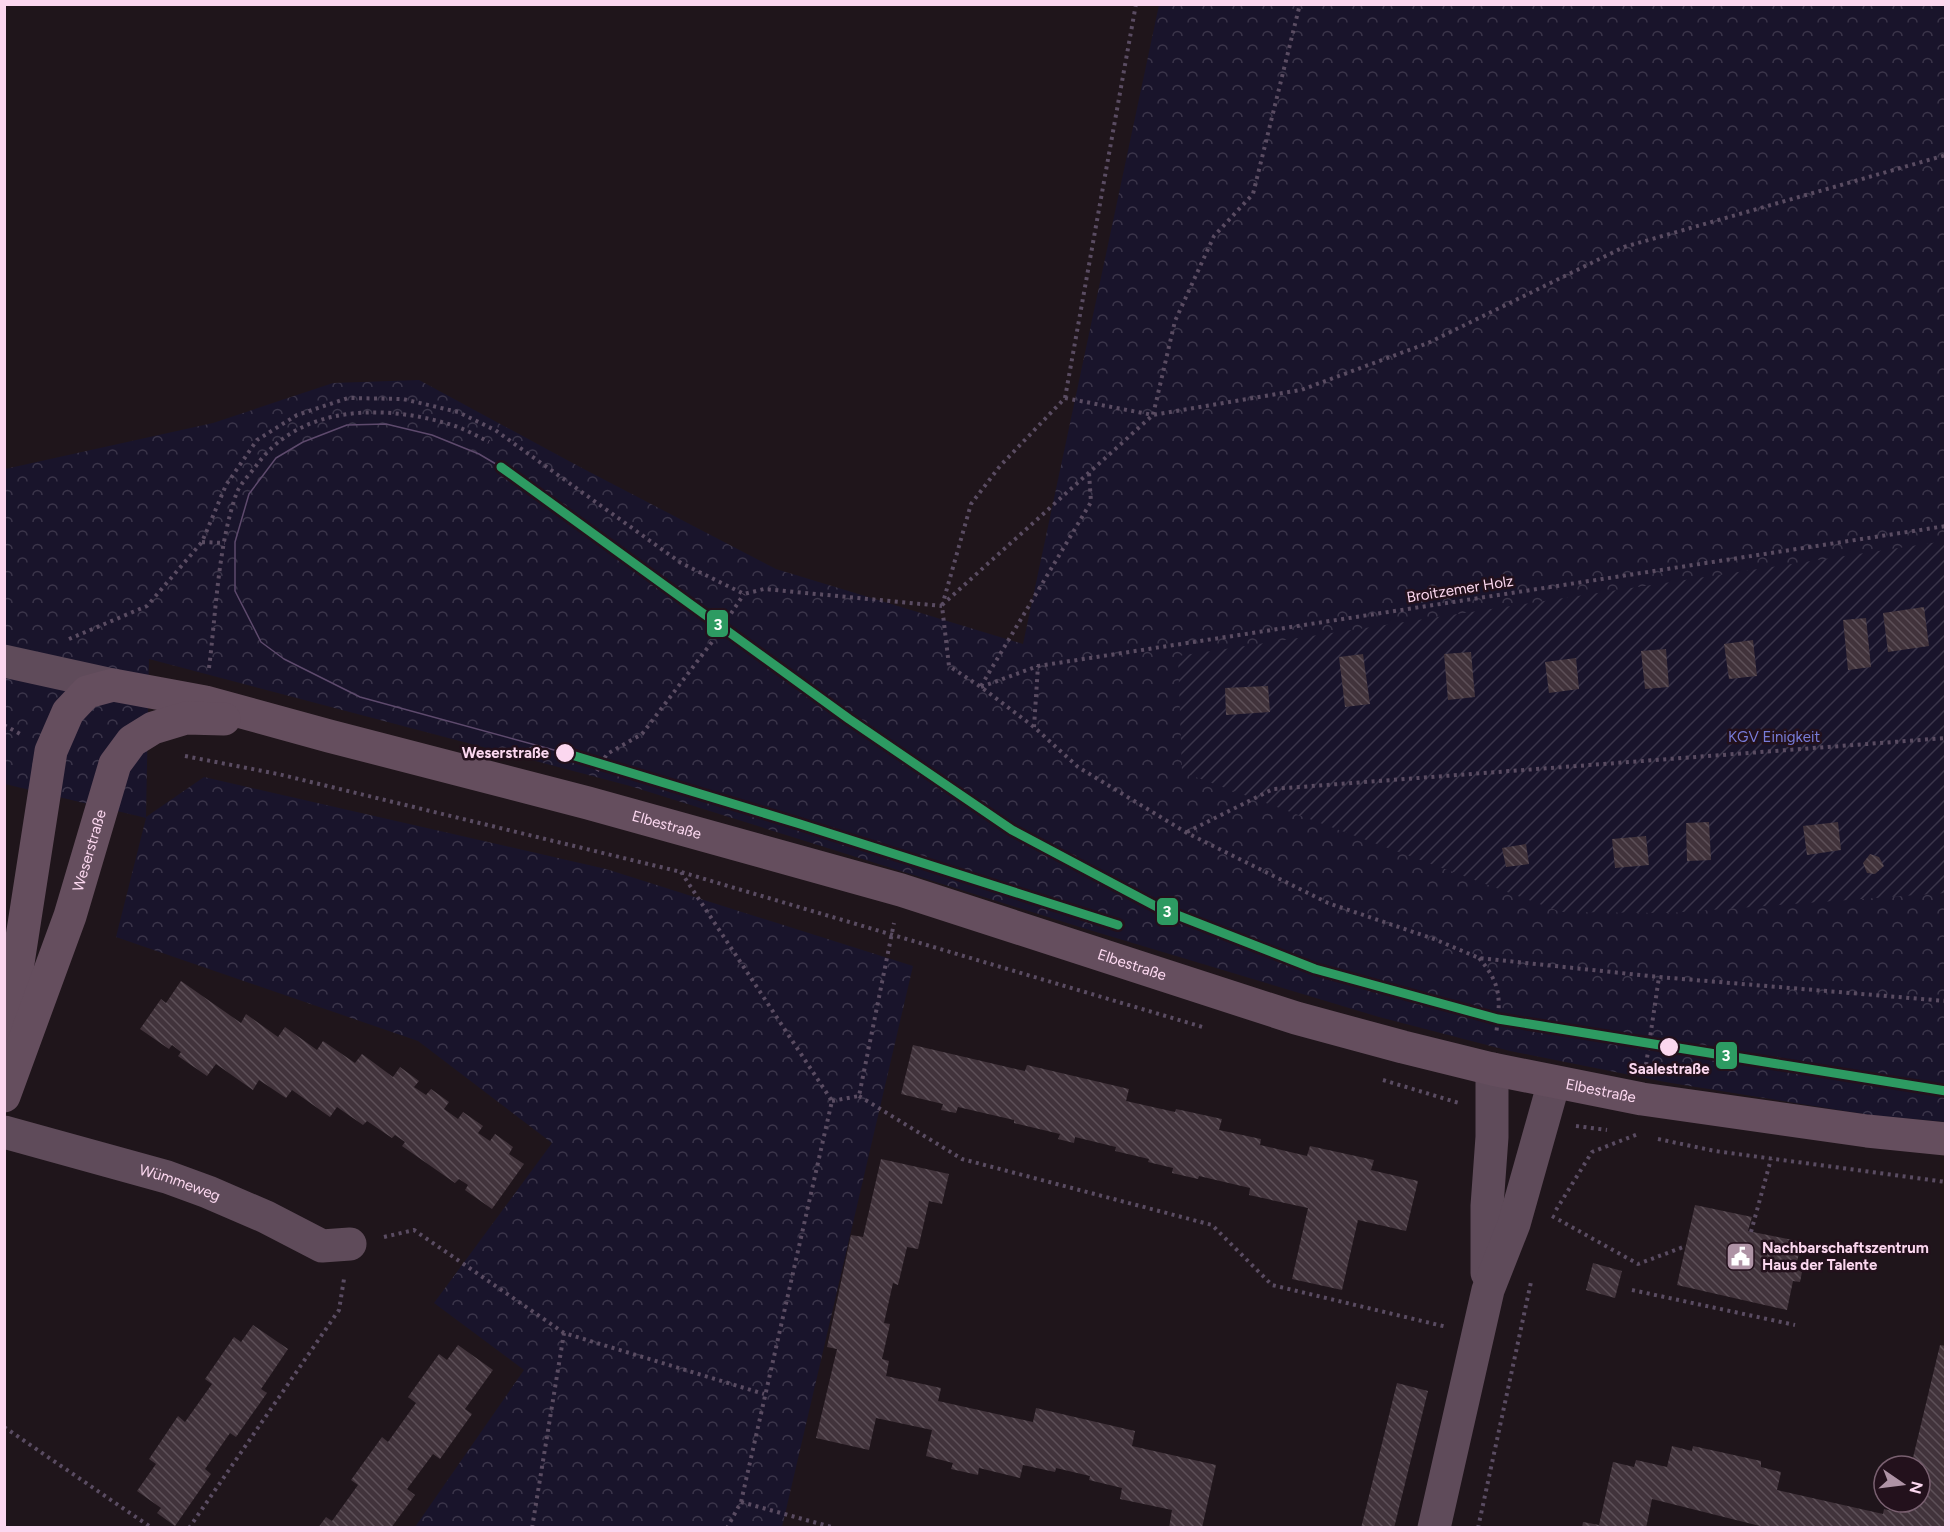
<svg xmlns="http://www.w3.org/2000/svg" width="1950" height="1532" font-family="Figtree,sans-serif">
<defs>
<pattern id="park-crowns" width="20" height="18" patternUnits="userSpaceOnUse" patternTransform="scale(1.5)"><rect width="20" height="18" fill="#19142b"/><path d="M2 6a3 3 0 1 1 6 0M12 15a3 3 0 1 1 6 0" fill="none" stroke="#3b354a"/></pattern>
<pattern id="garden-furrows" width="10" height="10" patternUnits="userSpaceOnUse" patternTransform="scale(1.5)"><rect width="10" height="10" fill="#19142b"/><path d="M-1 1l2-2M0 10L10 0M9 11l2-2" fill="none" stroke="#3b354a"/></pattern>
<pattern id="building-back-hatch" width="6" height="6" patternUnits="userSpaceOnUse" patternTransform="scale(1.5)"><rect width="6" height="6" fill="#41333b"/><path d="M-1 5l2 2M0 0l6 6M5-1l2 2" fill="none" stroke="#5d5058"/></pattern>
</defs>
<rect width="100%" height="100%" fill="#1f151b"/>
<!-- park -->
<path fill="url(#park-crowns)" d="M 1159,5 L 1945,5 L 1945,1122 L 1870,1115 L 1665,1082 L 1510,1051 L 1379,1017 L 1086,929 L 630,786 L 149,659 L 146,817 L 204,777 L 606,869 L 913,966 L 782,1527 L 415,1527 L 524,1370 L 434,1303 L 552,1143 L 418,1041 L 116,937 L 146,818 L 5,784 L 5,469 L 213,423 L 333,383 L 419,380 L 580,467 L 776,569 L 1023,644 Z"/>
<!-- garden -->
<path fill="url(#garden-furrows)" d="M 1945,541 L 1945,893 L 1669,913 L 1561,912 L 1182,772 L 1178,656 Z"/>
<!-- building -->
<path fill="url(#building-back-hatch)" d="M 1924,607 L 1929,646 L 1888,652 L 1883,613 Z
M 1866,618 L 1871,667 L 1848,670 L 1843,620 Z
M 1753,640 L 1757,676 L 1729,679 L 1724,644 Z
M 1666,649 L 1669,687 L 1645,689 L 1641,651 Z
M 1471,652 L 1475,697 L 1448,700 L 1444,654 Z
M 1363,654 L 1370,704 L 1345,707 L 1339,657 Z
M 1576,658 L 1579,689 L 1549,693 L 1545,662 Z
M 1268,686 L 1270,712 L 1226,715 L 1225,688 Z
M 1709,822 L 1711,860 L 1687,861 L 1686,823 Z
M 1838,822 L 1841,850 L 1807,855 L 1803,826 Z
M 1646,836 L 1649,865 L 1615,868 L 1612,839 Z
M 1526,844 L 1529,864 L 1506,867 L 1502,848 Z
M 1870,854 L 1879,857 L 1884,866 L 1875,874 L 1867,873 L 1863,863 Z
M 181,981 L 241,1023 L 246,1014 L 278,1037 L 285,1027 L 317,1050 L 323,1041 L 355,1063 L 362,1054 L 393,1077 L 400,1067 L 419,1081 L 414,1087 L 426,1095 L 431,1089 L 449,1102 L 444,1109 L 458,1119 L 463,1112 L 483,1126 L 478,1133 L 490,1141 L 495,1134 L 513,1147 L 509,1154 L 524,1164 L 492,1209 L 465,1190 L 468,1185 L 459,1179 L 455,1183 L 402,1146 L 405,1142 L 395,1135 L 392,1138 L 367,1121 L 363,1125 L 337,1107 L 330,1117 L 292,1090 L 286,1098 L 259,1080 L 253,1090 L 216,1064 L 207,1076 L 178,1056 L 181,1052 L 172,1045 L 169,1049 L 140,1029 L 161,999 L 166,1003 Z
M 913,1045 L 1025,1071 L 1027,1065 L 1129,1089 L 1126,1101 L 1175,1112 L 1176,1109 L 1222,1119 L 1219,1130 L 1261,1139 L 1260,1145 L 1307,1156 L 1310,1146 L 1374,1160 L 1371,1170 L 1418,1181 L 1406,1231 L 1358,1220 L 1342,1290 L 1292,1279 L 1308,1208 L 1249,1195 L 1250,1188 L 1199,1176 L 1198,1179 L 1172,1173 L 1173,1168 L 1148,1162 L 1149,1159 L 1115,1151 L 1116,1147 L 1075,1137 L 1074,1143 L 1058,1139 L 1060,1134 L 1014,1123 L 1014,1120 L 958,1107 L 956,1113 L 941,1110 L 943,1104 L 901,1094 Z
M 881,1159 L 949,1174 L 942,1204 L 929,1201 L 918,1249 L 907,1247 L 898,1285 L 893,1283 L 884,1323 L 890,1324 L 882,1359 L 889,1361 L 886,1376 L 941,1388 L 938,1401 L 1033,1422 L 1036,1408 L 1135,1431 L 1132,1446 L 1216,1465 L 1202,1528 L 1169,1528 L 1172,1510 L 1120,1499 L 1122,1488 L 1089,1480 L 1090,1476 L 1056,1468 L 1055,1472 L 1023,1465 L 1020,1478 L 979,1468 L 978,1475 L 951,1469 L 953,1463 L 926,1456 L 932,1430 L 876,1418 L 869,1450 L 816,1438 L 837,1349 L 827,1347 L 851,1235 L 863,1237 Z
M 1695,1205 L 1752,1217 L 1748,1231 L 1802,1242 L 1795,1269 L 1802,1272 L 1800,1282 L 1793,1281 L 1787,1310 L 1677,1285 Z
M 1593,1263 L 1622,1271 L 1615,1298 L 1586,1290 Z
M 253,1325 L 288,1349 L 261,1389 L 267,1393 L 236,1437 L 230,1433 L 205,1469 L 211,1474 L 175,1526 L 157,1513 L 161,1508 L 137,1491 L 156,1464 L 149,1459 L 178,1416 L 185,1422 L 212,1384 L 205,1379 L 234,1337 L 241,1342 Z
M 458,1345 L 493,1370 L 465,1409 L 472,1414 L 440,1459 L 433,1454 L 407,1489 L 415,1495 L 391,1528 L 318,1528 L 326,1517 L 332,1521 L 358,1485 L 351,1480 L 382,1437 L 388,1442 L 416,1403 L 408,1397 L 439,1354 L 447,1360 Z
M 1940,1345 L 1946,1346 L 1946,1528 L 1768,1528 L 1652,1499 L 1646,1528 L 1582,1528 L 1583,1522 L 1599,1525 L 1613,1462 L 1634,1467 L 1636,1460 L 1667,1467 L 1672,1446 L 1692,1451 L 1693,1446 L 1761,1461 L 1761,1467 L 1781,1472 L 1777,1490 L 1883,1514 L 1884,1509 L 1900,1513 L 1903,1502 L 1920,1502 L 1920,1466 L 1911,1466 Z
M 1397,1383 L 1428,1391 L 1394,1528 L 1361,1528 Z"/>
<g fill="none" stroke-linecap="round" stroke-linejoin="round">
<!-- path -->
<path stroke="#5a4c62" stroke-width="4" stroke-dasharray="3 4.5" stroke-linecap="butt" d="M 1136,4 L 1065,398 L 1000,466 L 971,504 L 942,606 L 949,666 L 981,687 L 1034,727 L 1078,767 L 1187,833 L 1328,903 L 1434,939 L 1479,958 L 1659,977 L 1946,1001
M 1065,398 L 1153,415 L 1175,321 L 1214,236 L 1253,194 L 1300,4
M 202,542 L 225,543
M 942,605 L 1153,415 L 1301,390 L 1428,343 L 1624,247 L 1946,155
M 69,639 L 147,606 L 202,542 L 226,485 L 257,440 L 297,415 L 348,398 L 403,399 L 458,412 L 495,430 L 681,563 L 744,594 L 764,589 L 942,606
M 209,668 C 216,613 218,544 237,492 C 241,483 250,474 256,466 C 300,404 385,404 452,425 C 465,429 477,436 489,442
M 981,686 L 1091,502 L 1089,473
M 981,687 L 1038,666 L 1946,526
M 4,725 L 22,735
M 1034,727 L 1038,666
M 185,756 L 278,774 L 681,872 L 1206,1028
M 597,771 L 607,754 L 642,734 L 712,642 L 744,594
M 1187,832 L 1273,789 L 1946,738
M 681,872 L 832,1101 L 741,1502 L 727,1528
M 1479,958 C 1503,986 1500,1001 1496,1035
M 1646,1065 L 1659,977
M 1383,1080 L 1459,1103
M 859,1096 L 962,1159 L 1212,1225 L 1272,1285 L 1447,1327
M 832,1101 L 859,1096 L 894,923
M 1576,1126 L 1607,1130
M 1658,1139 L 1715,1151 L 1946,1182
M 1556,1210 L 1592,1152 L 1638,1134
M 1552,1216 L 1638,1264 L 1686,1246
M 1751,1232 L 1771,1159
M 384,1237 L 414,1230 L 564,1333 L 764,1394
M 1632,1290 L 1795,1325
M 4,1427 L 152,1528
M 741,1502 L 835,1528
M 189,1528 L 339,1310 L 344,1279
M 532,1528 L 564,1333
M 1478,1528 L 1531,1282"/>
<!-- street -->
<g stroke="#5f4b5a" stroke-width="33">
<path d="M 4,661 L 113,685"/>
<path id="s1" d="M 4,1132 L 167,1177 L 208,1192 L 266,1217 L 322,1246 L 350,1244"/>
<path d="M 1487,1273 L 1487,1206 L 1492,1137 L 1492,1069"/>
<path d="M 1434,1528 L 1488,1290 L 1514,1224 L 1554,1082"/>
</g>
<!-- secondary -->
<g stroke="#654e5e" stroke-width="33">
<path id="s2" d="M 4,1053 L 51,751 L 68,712 L 87,692 L 113,685 L 205,702 L 329,736 L 588,803 L 901,890 L 1296,1018 L 1403,1047 L 1492,1069 L 1642,1099 L 1867,1131 L 1946,1139"/>
<path id="s3" d="M 4,1096 L 70,916 L 115,764 L 132,741 L 153,728 L 186,718 L 224,719"/>
</g>
<!-- tram -->
<path stroke="#5e4a6d" stroke-width="1.5" d="M 501,467 L 479,454 L 432,435 L 386,424 L 347,425 L 303,442 L 276,458 L 249,494 L 235,542 L 235,591 L 261,642 L 284,659 L 360,697 L 565,753"/>
<defs>
<path id="tram-1" d="M 501,467 L 849,719 L 1012,830 L 1159,908 L 1315,969 L 1498,1019 L 1946,1091
M 565,753 L 800,824 L 1118,925"/>
</defs>
<!-- tram-1 casing -->
<use href="#tram-1" stroke="#23111c" stroke-width="14"/>
<!-- tram-1 -->
<use href="#tram-1" stroke="#2d9b62" stroke-width="9"/>
</g>
<!-- icons -->
<defs>
<symbol id="civic-square" viewBox="-11 -11 22 22"><rect x="-9" y="-9" width="18" height="18" rx="4" fill="#ae93a5" stroke="#23111c"/><path d="M-.6-6.5H3V-4.5H.6V-3L4-1V1h2V6H-6V1h2V-1L-.6-3ZM-1.2 2.5V6h2.4V2.5Z" fill="#fff"/></symbol>
</defs>
<g fill-rule="evenodd">
<use href="#civic-square" x="1724" y="1240" width="33" height="33"/>
</g>
<!-- markers -->
<g fill="#fbd7ef" stroke="#23111c" stroke-width="2">
<circle cx="565" cy="753" r="10"/>
<circle cx="1669" cy="1047" r="10"/>
</g>
<g text-anchor="middle" stroke-width="5" stroke-linejoin="round" paint-order="stroke">
<!-- street labels -->
<g font-size="15" fill="#fbd7ef" stroke="#23111c">
<text transform="translate(1460 589) rotate(-9)" y="5">Broitzemer Holz</text>
<text dy="5" stroke="none"><textPath href="#s2" startOffset="974">Elbestraße</textPath></text>
<text dy="5" stroke="none"><textPath href="#s3" startOffset="260">Weserstraße</textPath></text>
<text dy="5" stroke="none"><textPath href="#s2" startOffset="1460">Elbestraße</textPath></text>
<text dy="5" stroke="none"><textPath href="#s2" startOffset="1946">Elbestraße</textPath></text>
<text dy="5" stroke="none"><textPath href="#s1" startOffset="183">Wümmeweg</textPath></text>
</g>
<!-- park labels -->
<g font-size="15" fill="#787cd9" stroke="#23111c">
<text x="1774" y="742">KGV Einigkeit</text>
</g>
<!-- stop labels -->
<g font-size="15" font-weight="bold" fill="#fbd7ef" stroke="#23111c" text-anchor="end">
<text x="549" y="758">Weserstraße</text>
<text x="1669" y="1074" text-anchor="middle">Saalestraße</text>
</g>
<!-- poi labels -->
<g font-size="15" font-weight="bold" fill="#fbd7ef" stroke="#23111c" text-anchor="start">
<text x="1762" y="1253">Nachbarschaftszentrum<tspan x="1762" dy="17">Haus der Talente</tspan></text>
</g>
</g>
<g stroke="#23111c" stroke-width="2">
<rect x="706" y="609" width="23" height="29" rx="6" fill="#2d9b62"/>
<rect x="1156" y="897" width="23" height="29" rx="6" fill="#2d9b62"/>
<rect x="1715" y="1041" width="23" height="29" rx="6" fill="#2d9b62"/>
</g>
<g font-size="16" text-anchor="middle" font-weight="bold" fill="#fff">
<text x="718" y="630">3</text>
<text x="1167" y="917">3</text>
<text x="1726" y="1061">3</text>
</g>
<!-- border -->
<rect width="1950" height="1532" fill="none" stroke="#fbd7ef" stroke-width="12"/>
<!-- north arrow -->
<g transform="translate(1902 1484) rotate(104)"><circle r="28" fill="#23111c" stroke="#796070" stroke-width="1.5"/>
<path d="M0-4.5L10 22L0 15L-10 22Z" fill="#ae93a5"/>
<text y="-9" font-size="16" font-weight="bold" text-anchor="middle" fill="#fbd7ef">N</text>
</g>
</svg>
